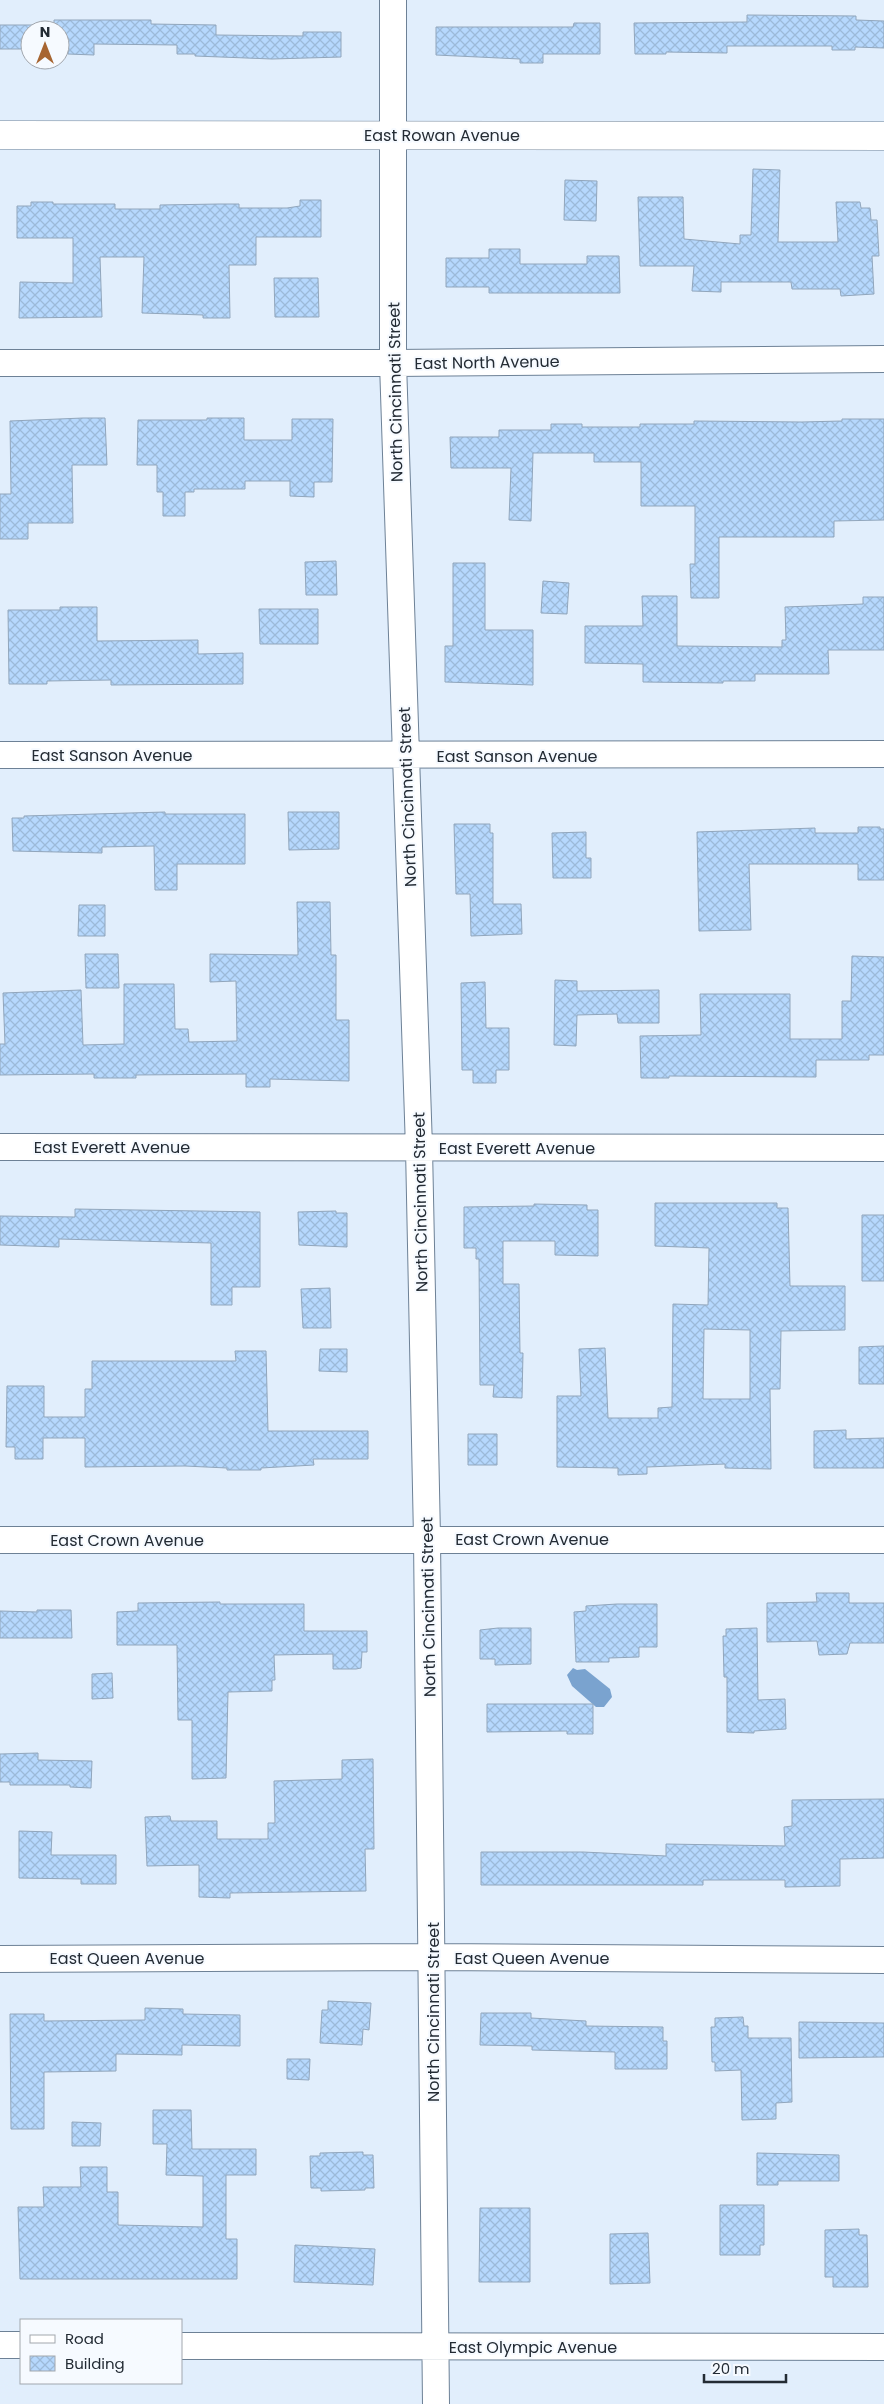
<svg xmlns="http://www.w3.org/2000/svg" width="884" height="2404" font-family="Poppins,sans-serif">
<defs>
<pattern id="building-cross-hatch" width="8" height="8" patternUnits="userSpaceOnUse" patternTransform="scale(1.25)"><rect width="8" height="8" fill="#b6d8fd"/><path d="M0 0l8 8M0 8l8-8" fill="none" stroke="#9cbad9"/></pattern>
</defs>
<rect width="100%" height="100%" fill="#e1eefc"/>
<!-- water -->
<path fill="#7aa3cf" d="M 573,1668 L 577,1670 L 585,1669 L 610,1689 L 612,1697 L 604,1707 L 596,1707 L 572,1686 L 567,1675 Z"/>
<!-- building -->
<path fill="url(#building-cross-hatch)" stroke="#91a6bc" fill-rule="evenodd" d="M 747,15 L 856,16 L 856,20 L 884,21 L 884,48 L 855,47 L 855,50 L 832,50 L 832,46 L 727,46 L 727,53 L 666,52 L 666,54 L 635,54 L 634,23 L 747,22 Z
M 54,20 L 151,20 L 151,24 L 216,25 L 216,35 L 303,36 L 303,32 L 341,32 L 341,57 L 272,59 L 195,56 L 195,54 L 177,54 L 177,45 L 94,44 L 94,55 L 68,54 L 68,50 L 60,50 L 60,30 L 30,30 L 30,49 L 0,49 L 0,25 L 54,25 Z
M 574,23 L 600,23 L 600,54 L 543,54 L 543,63 L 520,63 L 520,59 L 436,55 L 436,27 L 573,27 Z
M 753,169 L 780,170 L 778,242 L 838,242 L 836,202 L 860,202 L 861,208 L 870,208 L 871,220 L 877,220 L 879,256 L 872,256 L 874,294 L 841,296 L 840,289 L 792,289 L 791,282 L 721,282 L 721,292 L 692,291 L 694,266 L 640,266 L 638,197 L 683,197 L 684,239 L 740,244 L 740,235 L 751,235 Z
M 565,180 L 597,181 L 596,221 L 564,220 Z
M 300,200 L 321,200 L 321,237 L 256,237 L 256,265 L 229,265 L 230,318 L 203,318 L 203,315 L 142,313 L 144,257 L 100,257 L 102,317 L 19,318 L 20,282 L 73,283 L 73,238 L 17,238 L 17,206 L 31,206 L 31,202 L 53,202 L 53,204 L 115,204 L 115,209 L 160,209 L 160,205 L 219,204 L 239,204 L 239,208 L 287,208 L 300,206 Z
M 489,249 L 520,249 L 520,264 L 587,264 L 587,256 L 619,256 L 620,293 L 489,293 L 489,287 L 446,287 L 446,258 L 489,258 Z
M 274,278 L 318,278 L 319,317 L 275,317 Z
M 83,418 L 105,418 L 107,465 L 72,465 L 73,523 L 28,523 L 28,539 L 0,539 L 0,494 L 11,494 L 10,421 Z
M 207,418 L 244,418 L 244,440 L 292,440 L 292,419 L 333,419 L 332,482 L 314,482 L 314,497 L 290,496 L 290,481 L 245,481 L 245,489 L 194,489 L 194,492 L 185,492 L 185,516 L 163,516 L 163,492 L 157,492 L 157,465 L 137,465 L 138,420 L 207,420 Z
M 842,419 L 884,419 L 884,520 L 834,521 L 834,537 L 719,537 L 719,598 L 691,598 L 690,564 L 695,564 L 695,506 L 641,506 L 641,462 L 594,462 L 594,453 L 533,453 L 531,521 L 509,520 L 511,468 L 451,468 L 450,437 L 499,437 L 499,430 L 551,430 L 551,424 L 582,424 L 582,427 L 640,427 L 640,424 L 694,424 L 694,421 L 802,422 L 842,421 Z
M 336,561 L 337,595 L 306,595 L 305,562 Z
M 453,563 L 485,563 L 485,630 L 533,630 L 533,685 L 445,682 L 445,646 L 453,646 Z
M 543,581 L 569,583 L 567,614 L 541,613 Z
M 642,596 L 677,596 L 677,646 L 782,647 L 782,640 L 786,640 L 785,607 L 863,604 L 863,597 L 884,597 L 884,650 L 828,650 L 829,674 L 755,674 L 755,681 L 723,681 L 723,683 L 643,682 L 643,664 L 585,663 L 585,626 L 643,626 Z
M 60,607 L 97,607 L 97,641 L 198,640 L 198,654 L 243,653 L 243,684 L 111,685 L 111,680 L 47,681 L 47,684 L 9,684 L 8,610 L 60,610 Z
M 259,609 L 318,609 L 318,644 L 260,644 Z
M 165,812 L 165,814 L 245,814 L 245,864 L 177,864 L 177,890 L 155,890 L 154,846 L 102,847 L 102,853 L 13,851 L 12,818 L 24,818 L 24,816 Z
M 288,812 L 339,812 L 339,849 L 289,850 Z
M 454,824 L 490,824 L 490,833 L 493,833 L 493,904 L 521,904 L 522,934 L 471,936 L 470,894 L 456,894 Z
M 858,827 L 880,827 L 880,829 L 884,829 L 884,880 L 858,880 L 858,864 L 749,864 L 751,930 L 699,931 L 697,832 L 815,828 L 815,833 L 858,833 Z
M 586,832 L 586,858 L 591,858 L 591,878 L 553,878 L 552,833 Z
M 297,902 L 330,902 L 331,955 L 336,955 L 336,1020 L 349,1020 L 349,1081 L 270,1079 L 270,1087 L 246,1087 L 246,1074 L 136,1075 L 136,1078 L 94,1078 L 94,1074 L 0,1075 L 0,1044 L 5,1044 L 3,993 L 81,990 L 83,1045 L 124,1044 L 124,984 L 174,984 L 175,1029 L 188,1029 L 189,1042 L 237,1041 L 236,981 L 210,982 L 210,954 L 298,955 Z
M 79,905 L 105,905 L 105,936 L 78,936 Z
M 85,954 L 118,954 L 119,988 L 86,988 Z
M 852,956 L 884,957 L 884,1055 L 869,1055 L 869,1060 L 816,1060 L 816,1077 L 669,1076 L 669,1078 L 641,1078 L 640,1036 L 701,1035 L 700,994 L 790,994 L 790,1039 L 842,1039 L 842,1001 L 851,1001 Z
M 555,980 L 577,981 L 577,991 L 659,990 L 659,1023 L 618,1023 L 617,1014 L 577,1015 L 576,1046 L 554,1045 Z
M 485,982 L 486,1028 L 509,1028 L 509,1070 L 496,1070 L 496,1083 L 473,1083 L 473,1070 L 462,1070 L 461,983 Z
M 655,1203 L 777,1203 L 777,1208 L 788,1208 L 790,1286 L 845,1286 L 845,1330 L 781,1331 L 780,1389 L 770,1389 L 771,1469 L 725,1468 L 725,1464 L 647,1467 L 647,1474 L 618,1475 L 618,1468 L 557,1467 L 557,1396 L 581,1396 L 579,1349 L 605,1348 L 608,1418 L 658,1418 L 658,1408 L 672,1407 L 673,1304 L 708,1305 L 709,1248 L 655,1246 ZM 704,1329 L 750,1330 L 750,1399 L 703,1399 Z
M 534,1204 L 587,1205 L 587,1210 L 598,1210 L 598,1256 L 555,1255 L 555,1241 L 503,1241 L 503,1284 L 519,1284 L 520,1353 L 523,1353 L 522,1398 L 493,1397 L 494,1385 L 480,1385 L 479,1259 L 476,1259 L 476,1248 L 464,1248 L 464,1207 L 534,1206 Z
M 75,1209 L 260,1212 L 260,1287 L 232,1287 L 232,1305 L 211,1305 L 211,1243 L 59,1239 L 59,1247 L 0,1245 L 0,1216 L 75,1217 Z
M 336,1211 L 336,1213 L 347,1213 L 347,1247 L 299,1245 L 298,1212 Z
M 862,1215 L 884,1215 L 884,1281 L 862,1281 Z
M 330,1288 L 331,1328 L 303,1328 L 301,1289 Z
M 884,1346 L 884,1384 L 859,1384 L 859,1347 Z
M 320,1349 L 347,1349 L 347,1372 L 319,1371 Z
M 235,1351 L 266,1351 L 268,1431 L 368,1431 L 368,1459 L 313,1459 L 314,1465 L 261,1468 L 261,1470 L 227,1470 L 227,1468 L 185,1466 L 85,1467 L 85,1438 L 43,1438 L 43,1459 L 15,1459 L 15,1447 L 6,1447 L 7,1386 L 44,1386 L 44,1417 L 85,1417 L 85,1389 L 92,1389 L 92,1361 L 236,1361 Z
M 846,1430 L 846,1439 L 884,1438 L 884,1468 L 814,1468 L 814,1431 Z
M 468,1434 L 497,1434 L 497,1465 L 468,1465 Z
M 816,1593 L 849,1593 L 849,1603 L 884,1603 L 884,1643 L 850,1643 L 847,1654 L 819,1655 L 817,1641 L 767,1642 L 767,1603 L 817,1602 Z
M 220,1602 L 220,1604 L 304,1604 L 304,1631 L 367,1631 L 367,1652 L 362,1652 L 361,1668 L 356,1669 L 333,1669 L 333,1654 L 274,1655 L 275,1680 L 272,1680 L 272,1691 L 228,1692 L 226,1778 L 192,1779 L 192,1720 L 178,1720 L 177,1645 L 117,1645 L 117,1612 L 138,1611 L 138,1603 Z
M 617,1604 L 657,1604 L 657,1647 L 639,1647 L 639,1657 L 609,1658 L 609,1662 L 576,1662 L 574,1612 L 586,1611 L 586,1606 Z
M 37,1610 L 71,1610 L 72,1638 L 0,1638 L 0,1611 L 37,1612 Z
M 498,1628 L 531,1628 L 531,1664 L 495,1665 L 495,1659 L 480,1659 L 480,1630 Z
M 757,1628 L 758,1700 L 785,1699 L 786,1729 L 754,1731 L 754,1733 L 727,1732 L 727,1677 L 724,1677 L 723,1636 L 726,1636 L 726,1629 Z
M 112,1673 L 113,1698 L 92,1699 L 92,1674 Z
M 487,1704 L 593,1704 L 593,1734 L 567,1734 L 567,1731 L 487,1732 Z
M 38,1753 L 38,1760 L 92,1761 L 91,1788 L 70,1787 L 70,1785 L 10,1785 L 10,1782 L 0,1782 L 0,1754 Z
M 373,1759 L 374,1849 L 365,1849 L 366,1891 L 230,1893 L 230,1898 L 199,1897 L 199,1865 L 147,1866 L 145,1817 L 170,1816 L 171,1821 L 217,1821 L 217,1839 L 268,1839 L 268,1823 L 275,1823 L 274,1781 L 342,1779 L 342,1760 Z
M 884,1799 L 884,1858 L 840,1859 L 840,1886 L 785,1887 L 785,1880 L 703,1880 L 703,1885 L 481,1885 L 481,1852 L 583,1852 L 666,1856 L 666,1844 L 785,1846 L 784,1827 L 792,1826 L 792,1800 Z
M 19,1831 L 52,1832 L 51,1855 L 116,1855 L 116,1884 L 81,1884 L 81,1879 L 19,1878 Z
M 328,2001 L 371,2003 L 369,2030 L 363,2029 L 362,2045 L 320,2043 L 322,2010 L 328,2010 Z
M 145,2008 L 183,2009 L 183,2014 L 240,2015 L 240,2046 L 182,2045 L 182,2055 L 116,2054 L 116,2071 L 44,2072 L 44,2129 L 11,2129 L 10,2014 L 44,2014 L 44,2021 L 145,2020 Z
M 481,2013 L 531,2013 L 531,2018 L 586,2021 L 586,2026 L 663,2027 L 663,2041 L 667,2041 L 667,2069 L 615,2069 L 615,2052 L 532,2050 L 532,2046 L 480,2045 Z
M 743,2017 L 744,2026 L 748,2026 L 748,2038 L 791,2038 L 792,2102 L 776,2103 L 776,2119 L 742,2120 L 741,2070 L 715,2071 L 715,2062 L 712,2062 L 711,2027 L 715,2027 L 715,2018 Z
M 799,2022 L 884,2023 L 884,2057 L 799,2058 Z
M 287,2059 L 310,2059 L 309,2080 L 287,2079 Z
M 153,2110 L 191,2110 L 192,2149 L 256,2149 L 256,2175 L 226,2175 L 226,2239 L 237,2239 L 237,2279 L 20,2279 L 18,2207 L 44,2207 L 43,2187 L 81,2187 L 80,2167 L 107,2167 L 107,2192 L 118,2192 L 118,2225 L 203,2227 L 203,2176 L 166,2175 L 167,2144 L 153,2144 Z
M 72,2122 L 101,2123 L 100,2146 L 72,2146 Z
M 363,2152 L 363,2155 L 373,2155 L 374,2188 L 365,2188 L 365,2190 L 321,2191 L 321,2188 L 311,2188 L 310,2156 L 320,2156 L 320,2153 Z
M 757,2153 L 839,2155 L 839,2181 L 778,2181 L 778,2185 L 757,2185 Z
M 720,2205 L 764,2205 L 764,2245 L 760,2245 L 760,2255 L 720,2255 Z
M 480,2208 L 530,2208 L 530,2282 L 479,2282 Z
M 859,2229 L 859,2235 L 867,2235 L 868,2287 L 833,2287 L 833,2277 L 825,2277 L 825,2230 Z
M 648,2233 L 650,2283 L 610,2284 L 610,2234 Z
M 295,2245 L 375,2249 L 373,2285 L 294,2282 Z"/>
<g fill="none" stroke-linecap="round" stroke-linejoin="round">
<defs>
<path id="street" d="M 393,0 L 393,363 L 419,1148 L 427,1538 L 436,2404
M 0,363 L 393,363 L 884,359
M 0,755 L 884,754
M 0,1147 L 884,1148
M 0,1540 L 884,1540
M 0,1959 L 432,1957 L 884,1960
M 0,2345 L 21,2345
M 181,2346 L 884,2347"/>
<path id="secondary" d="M 0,135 L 884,136"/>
</defs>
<!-- street casing -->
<use href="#street" stroke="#6d8196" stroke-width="28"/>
<!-- secondary casing -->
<use href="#secondary" stroke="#6d8196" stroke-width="29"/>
<!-- street -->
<use href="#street" stroke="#fff" stroke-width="26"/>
<!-- secondary -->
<use href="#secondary" stroke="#fff" stroke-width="28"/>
</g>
<g text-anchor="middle" stroke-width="4" stroke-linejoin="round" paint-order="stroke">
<!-- street labels -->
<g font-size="16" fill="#232b34" stroke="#f6faff">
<text x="442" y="141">East Rowan Avenue</text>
<text transform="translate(487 362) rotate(-1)" y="6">East North Avenue</text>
<text transform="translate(395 392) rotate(-91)" y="6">North Cincinnati Street</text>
<text x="112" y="761">East Sanson Avenue</text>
<text x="517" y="762">East Sanson Avenue</text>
<text transform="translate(407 797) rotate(-92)" y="6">North Cincinnati Street</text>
<text x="112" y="1153">East Everett Avenue</text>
<text x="517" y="1154">East Everett Avenue</text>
<text transform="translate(420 1202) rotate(-91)" y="6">North Cincinnati Street</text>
<text x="532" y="1545">East Crown Avenue</text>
<text x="127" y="1546">East Crown Avenue</text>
<text transform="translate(428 1607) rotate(-91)" y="6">North Cincinnati Street</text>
<text x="127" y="1964">East Queen Avenue</text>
<text x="532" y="1964">East Queen Avenue</text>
<text transform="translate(433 2012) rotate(-90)" y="6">North Cincinnati Street</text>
<text x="533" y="2353">East Olympic Avenue</text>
</g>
</g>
<!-- legend -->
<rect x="20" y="2319" width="162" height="65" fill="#f6faff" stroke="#a2a7ae"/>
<rect x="30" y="2335" width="25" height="8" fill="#ffffff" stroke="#a2a7ae"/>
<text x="65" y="2344" font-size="15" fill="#232b34">Road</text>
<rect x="30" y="2356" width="25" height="15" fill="url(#building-cross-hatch)" stroke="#a2a7ae"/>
<text x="65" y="2369" font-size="15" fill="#232b34">Building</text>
<!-- north arrow -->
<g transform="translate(45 45)"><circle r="24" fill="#f6faff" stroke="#a2a7ae"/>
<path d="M0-4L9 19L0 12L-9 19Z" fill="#a76531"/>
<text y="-8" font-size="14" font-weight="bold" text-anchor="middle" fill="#232b34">N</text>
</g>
<!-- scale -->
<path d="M704 2374v8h82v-8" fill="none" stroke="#232b34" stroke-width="2.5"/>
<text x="712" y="2374" font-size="15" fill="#232b34" stroke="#f6faff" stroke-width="4" paint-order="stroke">20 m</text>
</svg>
